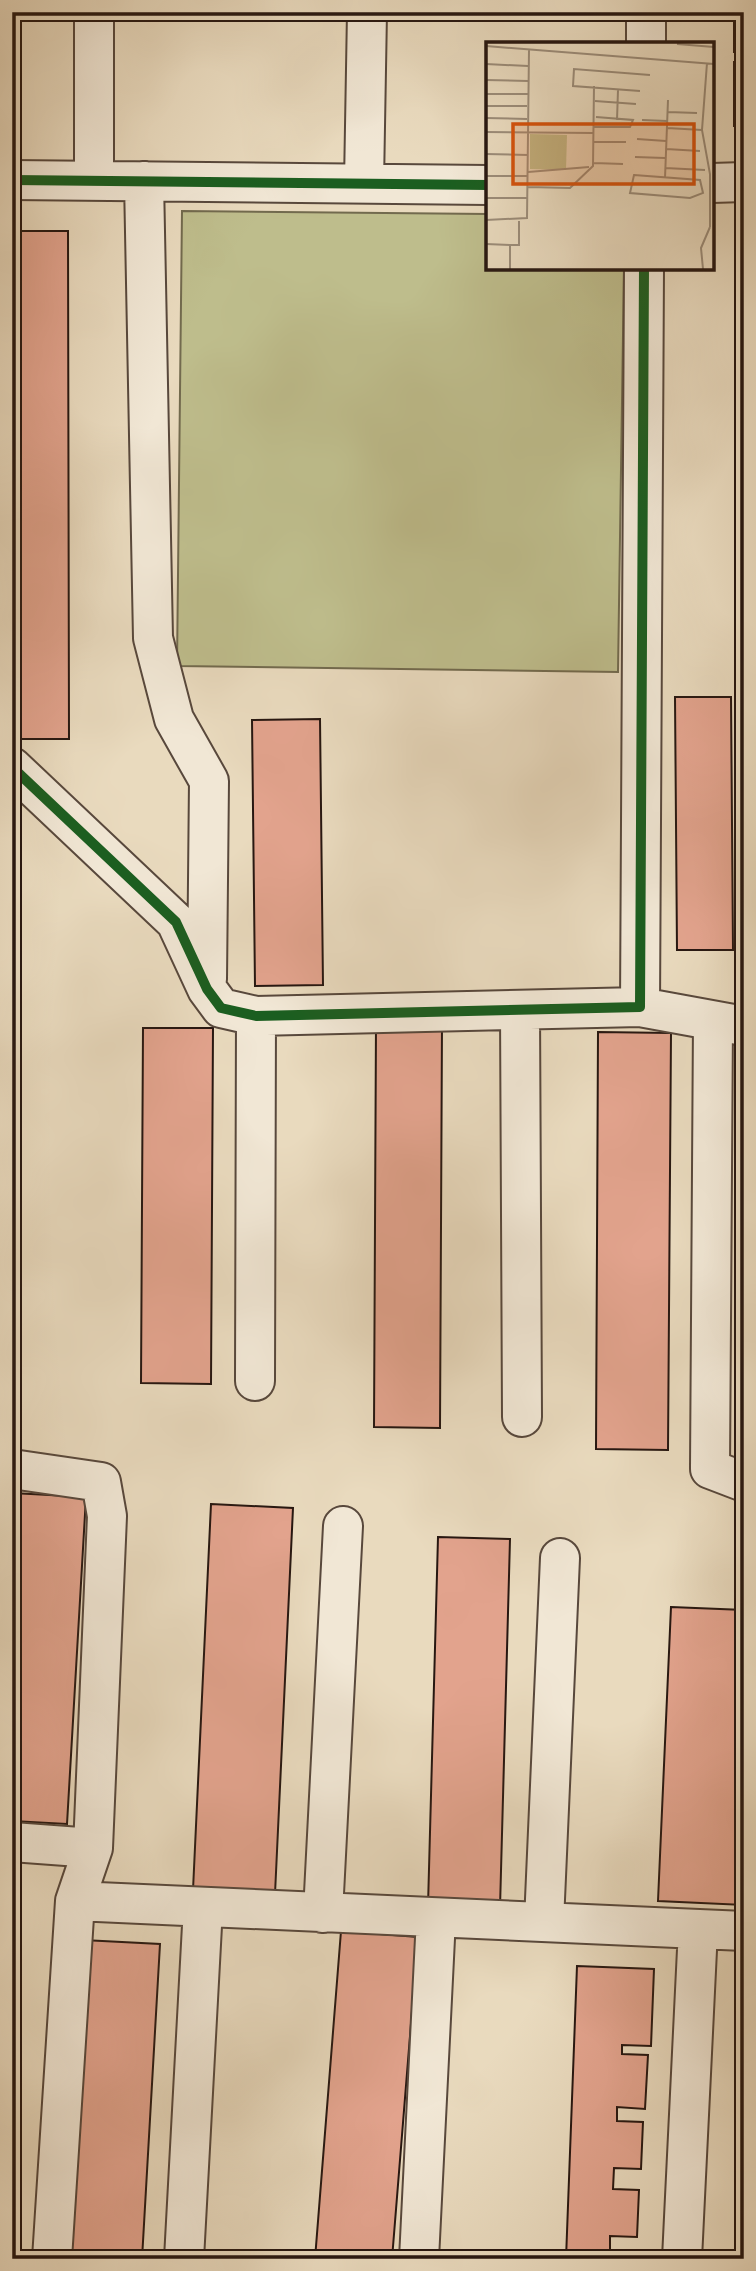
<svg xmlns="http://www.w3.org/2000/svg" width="756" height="2271" font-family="'Libre Caslon Text',serif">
<rect width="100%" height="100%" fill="#e9dabe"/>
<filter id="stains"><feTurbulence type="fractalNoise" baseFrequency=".00286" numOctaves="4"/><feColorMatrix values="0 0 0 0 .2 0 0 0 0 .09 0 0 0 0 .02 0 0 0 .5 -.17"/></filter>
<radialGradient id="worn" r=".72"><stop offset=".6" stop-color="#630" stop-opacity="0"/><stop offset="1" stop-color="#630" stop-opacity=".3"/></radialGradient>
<!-- green -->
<path fill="#bebd8c" stroke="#726a4e" stroke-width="2" d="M 182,211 L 488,214 L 488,268 L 624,268 L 618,672 L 177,666 Z"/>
<!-- building -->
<path fill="#e2a38d" stroke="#271711" stroke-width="2" d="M 734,12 L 744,12 L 744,52 L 734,52 Z
M 734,62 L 744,62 L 744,126 L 734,126 Z
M 12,231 L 68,231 L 69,739 L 12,739 Z
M 675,697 L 731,697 L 733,950 L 677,950 Z
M 320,719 L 323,985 L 255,986 L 252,720 Z
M 376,1023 L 442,1023 L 440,1428 L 374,1427 Z
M 143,1028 L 213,1028 L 211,1384 L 141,1383 Z
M 598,1032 L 671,1033 L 668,1450 L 596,1449 Z
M 12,1493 L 86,1497 L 67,1824 L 12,1821 Z
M 211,1504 L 293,1508 L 275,1894 L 193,1890 Z
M 438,1537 L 510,1539 L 500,1908 L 428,1906 Z
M 671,1607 L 744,1610 L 744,1905 L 658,1901 Z
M 341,1931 L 418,1937 L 392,2259 L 315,2259 Z
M 83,1940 L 160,1944 L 142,2259 L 65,2259 Z
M 577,1966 L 654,1969 L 651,2046 L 622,2045 L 622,2054 L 648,2055 L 645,2109 L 617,2107 L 617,2121 L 643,2122 L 641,2169 L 614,2168 L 613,2189 L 639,2190 L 637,2237 L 610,2236 L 610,2253 L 635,2254 L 635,2259 L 566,2259 Z"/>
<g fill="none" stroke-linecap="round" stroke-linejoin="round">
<defs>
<path id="minor" d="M 646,44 L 646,12
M 12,180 L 488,185
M 94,181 L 94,12
M 144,181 L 153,638 L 174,719 L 209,781 L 207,979
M 364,183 L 367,12
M 712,183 L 744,182
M 12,767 L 176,922 L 207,989 L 221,1008 L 256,1016 L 640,1007 L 744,1026
M 640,1007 L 644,268
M 520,1010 L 522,1417
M 713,1021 L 710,1469 L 744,1482
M 255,1381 L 256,1016
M 12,1469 L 101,1482 L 107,1516 L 93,1848 L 75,1901 L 52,2259
M 12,1842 L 93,1848
M 75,1901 L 744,1931
M 323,1913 L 343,1526
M 544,1922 L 560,1558
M 184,2259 L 203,1907
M 419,2259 L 436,1918
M 682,2259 L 698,1929"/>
</defs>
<!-- minor casing -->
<use href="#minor" stroke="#58483c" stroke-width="42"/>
<!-- minor -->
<use href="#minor" stroke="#f1e7d5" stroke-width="38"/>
<defs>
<path id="cycleway" d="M 12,180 L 488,185
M 12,767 L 176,922 L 207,989 L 221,1008 L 256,1016 L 640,1007 L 644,268"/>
</defs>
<!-- cycleway casing -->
<use href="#cycleway" stroke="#f1e7d5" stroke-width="15"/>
<!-- cycleway -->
<use href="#cycleway" stroke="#1b5e20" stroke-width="10"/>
</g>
<!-- overview -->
<g transform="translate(486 42)">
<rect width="228" height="228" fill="#e9dabe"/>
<path d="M 44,92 L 81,93 L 80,128 L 44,127 Z" fill="#bebd8c"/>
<path fill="none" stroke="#9b8c79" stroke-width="2" d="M 191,2 L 228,5M 0,4 L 228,22M 221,21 L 216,88 L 224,132 L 224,185M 0,22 L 42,24M 0,38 L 42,39M 154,49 L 87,44 L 88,27 L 164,33M 0,52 L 42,52M 109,59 L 150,62M 0,64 L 41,64M 182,70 L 211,71M 0,76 L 41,77M 131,78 L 132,48M 156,78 L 181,79M 108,85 L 144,85 L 147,78 L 110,75M 181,86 L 216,88M 0,90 L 107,91M 151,97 L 180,99M 108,100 L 140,100M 180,107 L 214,109M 0,112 L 42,113M 149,115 L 179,116M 108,121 L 137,122M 179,126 L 219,128M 42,130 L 103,125M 148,133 L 214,138 L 217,151 L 204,156 L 144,151 ZM 0,134 L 42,134M 179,136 L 182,58M 42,145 L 84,146 L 107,124 L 108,44M 0,156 L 41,156M 0,178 L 41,176 L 43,8M 0,202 L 24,203M 24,227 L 24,203 L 33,203 L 33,179M 217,227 L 215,206 L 224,185"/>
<path fill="#d5520c" fill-opacity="0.15" stroke="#d5520c" stroke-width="3.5" d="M 27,82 L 208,82 L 208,142 L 27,142 Z"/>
<rect width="228" height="228" fill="none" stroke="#271711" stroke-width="3.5"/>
</g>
<!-- margin -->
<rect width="756" height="2271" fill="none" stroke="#e9dabe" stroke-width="42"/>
<rect x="14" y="14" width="728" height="2243" fill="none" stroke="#271711" stroke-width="3.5"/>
<rect x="21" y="21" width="714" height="2229" fill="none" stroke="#271711" stroke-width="2"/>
<rect width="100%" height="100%" filter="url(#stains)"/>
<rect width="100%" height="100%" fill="url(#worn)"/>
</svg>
